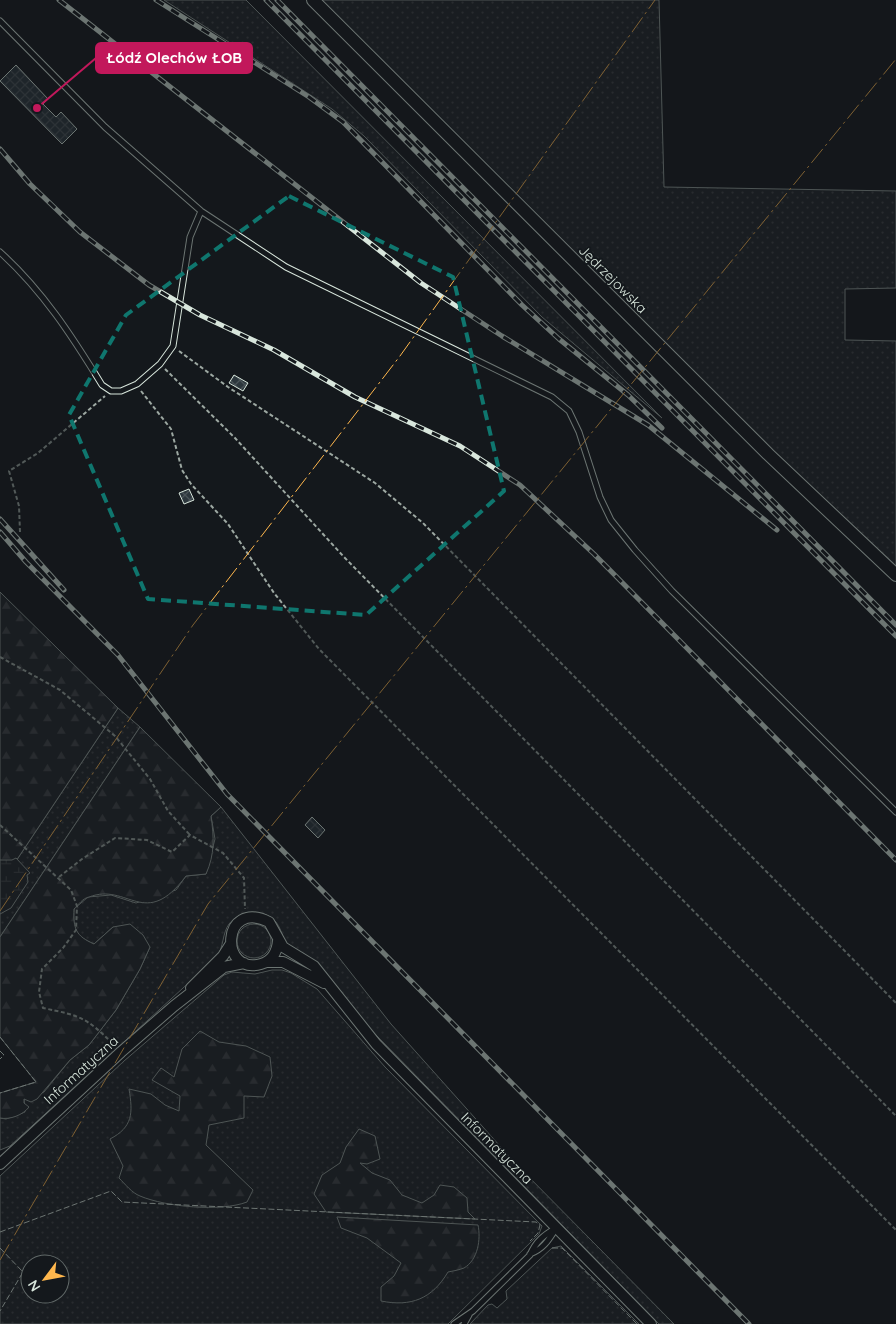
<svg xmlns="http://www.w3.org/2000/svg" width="896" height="1324" font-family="Quicksand,sans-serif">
<defs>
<pattern id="grass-dots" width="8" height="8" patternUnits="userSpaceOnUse" patternTransform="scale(1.25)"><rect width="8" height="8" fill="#202428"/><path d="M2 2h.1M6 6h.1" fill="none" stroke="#404447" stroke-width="1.8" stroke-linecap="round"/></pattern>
<pattern id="forest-firs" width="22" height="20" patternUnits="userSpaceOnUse" patternTransform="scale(1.25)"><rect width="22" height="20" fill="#202428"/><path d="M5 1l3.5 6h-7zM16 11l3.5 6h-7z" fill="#404447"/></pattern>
<pattern id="wetland-marsh" width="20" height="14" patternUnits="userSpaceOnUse" patternTransform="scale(1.25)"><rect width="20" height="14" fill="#202428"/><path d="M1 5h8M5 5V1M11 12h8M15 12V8" fill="none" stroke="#404447"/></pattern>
<pattern id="building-cross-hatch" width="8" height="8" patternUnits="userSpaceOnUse" patternTransform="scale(1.25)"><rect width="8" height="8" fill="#2c363c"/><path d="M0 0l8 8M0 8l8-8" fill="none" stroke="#4a5358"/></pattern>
</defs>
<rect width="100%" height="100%" fill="#14181c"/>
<!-- grass -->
<path fill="url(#grass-dots)" stroke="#939e99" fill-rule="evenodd" d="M 164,0 L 246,0 L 662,418 L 542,317 L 364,136 L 332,109 Z
M 321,0 L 659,0 L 664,187 L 896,191 L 896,288 L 845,289 L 845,340 L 896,341 L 896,568 L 802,480 Z
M 118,708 L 140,727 L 0,937 L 0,885 Z
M 221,807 L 391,1024 L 516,1164 L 674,1324 L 659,1324 L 285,942 C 282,935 280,926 275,921 C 262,908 240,910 229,924 C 222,934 224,946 217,957 L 10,1146 L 0,1150 L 0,1118 L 6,1119 L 25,1112 L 24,1099 L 44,1092 L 70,1060 L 89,1045 L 116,1010 L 140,969 L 150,947 L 113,927 L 94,944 C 74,935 73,931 74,909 L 88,897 L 111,895 L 136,903 L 176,890 L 186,876 L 206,874 L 215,839 L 211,816 Z
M237 941a17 17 0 1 1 34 0a17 17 0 1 1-34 0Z
M 272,970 L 282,970 L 291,973 L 317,989 L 385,1067 L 542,1226 L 539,1234 L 448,1324 L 0,1324 L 0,1176 L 124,1061 L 224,975 L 232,972 L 255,974 ZM 30,1264 L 60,1264 L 60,1294 L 30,1294 Z
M 561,1246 L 639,1324 L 470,1324 L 488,1305 L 492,1304 L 497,1308 L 507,1299 L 506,1291 L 552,1248 Z"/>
<!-- forest -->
<path fill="url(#forest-firs)" stroke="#939e99" d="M 0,592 L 118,708 L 0,885 Z
M 140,727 L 221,807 L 211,816 C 214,837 215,854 206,874 L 186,876 C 145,931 128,882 89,897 C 83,898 78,905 74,909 C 73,929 76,936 94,944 L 113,927 L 130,924 L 143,935 L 150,947 L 140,969 L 116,1010 L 89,1045 L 70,1060 L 37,1099 L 31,1102 L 24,1099 L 24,1103 L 29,1107 C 23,1115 10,1120 0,1118 L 0,1093 L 36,1082 L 0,1037 L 0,937 Z
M 200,1031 L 219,1042 L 246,1046 L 270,1057 L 272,1076 L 264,1097 L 244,1096 L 244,1118 L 209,1125 L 206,1145 L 253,1190 L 247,1202 C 221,1212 166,1207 140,1196 C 132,1193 125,1184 119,1178 L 123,1166 L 110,1139 C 133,1127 133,1113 129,1089 L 151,1094 L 165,1105 L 179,1111 L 180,1096 L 152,1080 L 161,1068 L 174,1077 L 182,1049 Z
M 359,1129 L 375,1136 L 380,1159 L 367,1164 L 360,1163 L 372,1173 L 390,1180 L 402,1195 L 422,1203 L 434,1195 L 440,1185 L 454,1187 L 467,1198 L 468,1212 L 475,1219 L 326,1212 L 314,1194 L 322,1175 L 340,1163 L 346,1147 Z
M 337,1217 L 478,1225 C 481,1239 478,1260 464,1268 C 459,1270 453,1271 448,1272 C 432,1299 411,1307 381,1301 L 381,1287 L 394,1276 L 401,1263 L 367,1238 L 341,1228 Z"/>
<!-- wetland -->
<path fill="url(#wetland-marsh)" stroke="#939e99" d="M 16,858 L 30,873 L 27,875 L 28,882 L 11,908 L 0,914 L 0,860 L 12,860 Z"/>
<!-- building -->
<path fill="url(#building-cross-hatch)" stroke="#d8e6dc" d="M 16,65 L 48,99 L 43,104 L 56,117 L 61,112 L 77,129 L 62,144 L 0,81 Z
M 234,375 L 248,383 L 243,391 L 229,383 Z
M 189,489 L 194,500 L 184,504 L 179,493 Z
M 312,817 L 325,830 L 318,838 L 305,825 Z"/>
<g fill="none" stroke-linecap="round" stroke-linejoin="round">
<defs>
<path id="service" d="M 0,21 L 105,127 L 201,211 L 286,267 L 552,397 L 569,411 L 579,432 L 600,497 L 611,520 L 635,550 L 672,591 L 896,812
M 0,252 C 43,291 72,336 102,385 L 111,391 L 121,391 L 137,384 L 160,364 L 173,346 L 190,237 L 201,211
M 530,1254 C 543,1249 548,1241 555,1230
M 454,1324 L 473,1311 L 530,1255 C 536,1241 544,1235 556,1228
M 464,1324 L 469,1315"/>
<path id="minor" d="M 278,941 C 277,952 272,961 261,964 C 219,976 221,898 269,922 L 283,947 L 314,966 L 376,1044 L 651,1324
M 267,962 L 283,962 L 324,983
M 191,988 L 223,956 L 230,945
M 0,1164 L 121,1052 L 174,1006 L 224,967 L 244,963"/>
<path id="tertiary" d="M 313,0 L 768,454 L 896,575"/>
</defs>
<!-- service casing -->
<use href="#service" stroke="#d8e6dc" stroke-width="7"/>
<!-- minor casing -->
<use href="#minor" stroke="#d8e6dc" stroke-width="12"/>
<!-- tertiary casing -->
<use href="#tertiary" stroke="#d8e6dc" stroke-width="14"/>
<!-- path -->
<path stroke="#9da8a2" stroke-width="2" stroke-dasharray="4 2.5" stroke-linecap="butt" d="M 179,351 L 228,387 L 375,483 L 423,523 L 896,1003
M 165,369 L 235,438 L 344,557 L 896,1116
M 141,391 L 171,429 L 182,470 L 191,484 L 228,524 L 274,593 L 319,649 L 896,1230
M 20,532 L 19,506 L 9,471 L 38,453 L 105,396
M 0,657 L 60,690 L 115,736 L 150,779 L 168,811 L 190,835
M 0,825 L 71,890 L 77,906 L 76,930 L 63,948 L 42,969 L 39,992 L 43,1008 C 81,1016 86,1017 114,1045
M 59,877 L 82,859 L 115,838 L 147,840 L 172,852 L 190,835 L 223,853 L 244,878 L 245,909"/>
<!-- service -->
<use href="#service" stroke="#14181c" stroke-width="5"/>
<!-- minor -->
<use href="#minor" stroke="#14181c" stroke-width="10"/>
<!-- tertiary -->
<use href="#tertiary" stroke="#14181c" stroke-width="12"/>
<defs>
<path id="rail" d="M 59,0 L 421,283 L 502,336 L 648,425 L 777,530
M 156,0 L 309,97 L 343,122 L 522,305 L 559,339 L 628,395 L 662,428
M 266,0 L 896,636
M 277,0 L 896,625
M 0,149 L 30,184 L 80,232 L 149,285 L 200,315 L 274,350 L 355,397 L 460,446 L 520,485 L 594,554 L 896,860
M 0,519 L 64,590
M 0,532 L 26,562 L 118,655 L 227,794 L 749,1324"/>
</defs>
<!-- rail casing -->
<use href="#rail" stroke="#d8e6dc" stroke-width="5"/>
<!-- rail -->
<use href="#rail" stroke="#14181c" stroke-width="3" stroke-dasharray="9" stroke-linecap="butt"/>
<!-- fence -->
<path stroke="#d8e6dc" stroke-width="1" stroke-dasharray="6 2.5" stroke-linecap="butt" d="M 0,1037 L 36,1082 L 0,1093
M 0,1051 L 4,1055 L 0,1059
M 0,1232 L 111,1191 L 122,1202 L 536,1222 L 540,1225 L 538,1233 L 530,1241
M 0,1248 L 23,1272 L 0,1311
M 552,1248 L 562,1248 L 637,1324"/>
<!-- power -->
<path stroke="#ffb74d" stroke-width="1" stroke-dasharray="18 4 2.5 4" stroke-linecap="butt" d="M 0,911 L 193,625 L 400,356 L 655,0
M 0,1260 L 208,904 L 896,59"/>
</g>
<!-- marked area -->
<path d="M0 0H896V1324H0ZM 289,196 L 453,277 L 504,491 L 366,615 L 148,599 L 69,415 L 126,315 Z" fill="#14181c" fill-opacity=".55" fill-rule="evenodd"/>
<path fill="none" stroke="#0f766e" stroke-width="4" stroke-dasharray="10 6" stroke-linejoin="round" d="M 289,196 L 453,277 L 504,491 L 366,615 L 148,599 L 69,415 L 126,315 Z"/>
<g text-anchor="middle" stroke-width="4" stroke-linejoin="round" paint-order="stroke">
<!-- street labels -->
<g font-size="14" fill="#d8e6dc" stroke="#14181c">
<text transform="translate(613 279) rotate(45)" y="5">Jędrzejowska</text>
<text transform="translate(81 1070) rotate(-42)" y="5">Informatyczna</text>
<text transform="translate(497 1148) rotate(45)" y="5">Informatyczna</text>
</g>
</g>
<!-- callouts -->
<path fill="none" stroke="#c2185b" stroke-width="2" d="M37 108L96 58"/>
<circle fill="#c2185b" stroke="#14181c" stroke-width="2" cx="37" cy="108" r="5"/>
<rect fill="#c2185b" stroke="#c2185b" stroke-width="2" x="96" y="43" width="156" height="30" rx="5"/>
<g font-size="15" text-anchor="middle" font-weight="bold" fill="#fff">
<text x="174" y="63">Łódź Olechów ŁOB</text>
</g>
<!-- north arrow -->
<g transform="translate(45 1279) rotate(238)"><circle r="24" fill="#14181c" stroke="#626a69"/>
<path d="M0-4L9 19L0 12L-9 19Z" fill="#ffb74d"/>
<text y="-8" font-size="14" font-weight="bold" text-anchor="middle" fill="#d8e6dc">N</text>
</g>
</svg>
